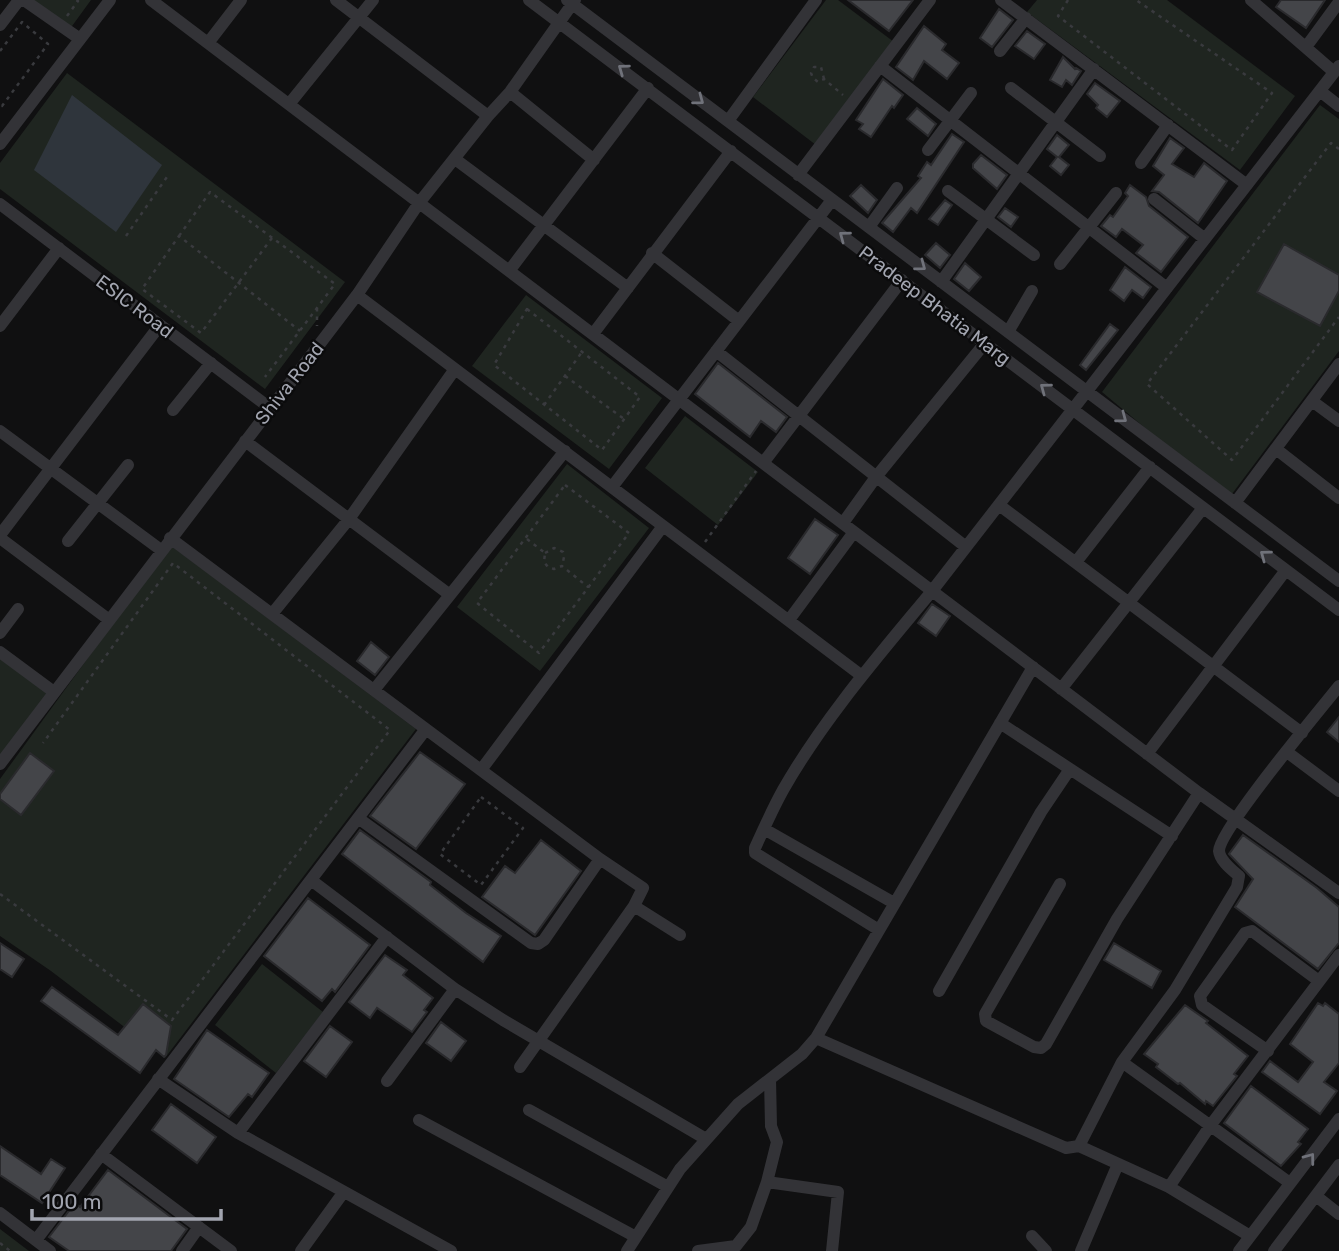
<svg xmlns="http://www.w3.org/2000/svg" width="1339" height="1251" font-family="Rubik,sans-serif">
<rect width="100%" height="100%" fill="#101011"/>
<!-- green -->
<path fill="#1f2520" d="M 29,0 L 91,0 L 67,33 Z
M 826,0 L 838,0 L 894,42 L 816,145 L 753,97 Z
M 1037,0 L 1167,0 L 1295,96 L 1240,170 L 1027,12 Z
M 67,73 L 345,282 L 265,389 L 0,189 L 0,163 Z
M 1320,105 L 1339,119 L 1339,351 L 1229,498 L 1102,392 Z
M 526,295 L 662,398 L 609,469 L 472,366 Z
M 685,416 L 758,472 L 718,525 L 645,468 Z
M 567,464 L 649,528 L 540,671 L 457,607 Z
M 170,545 L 416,729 L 165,1058 L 51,971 L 0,936 L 0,779 Z
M 0,652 L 54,692 L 0,764 Z
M 262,964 L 323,1012 L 276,1073 L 215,1025 Z
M 0,1229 L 29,1251 L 0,1251 Z"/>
<!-- water -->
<path fill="#2f353c" d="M 72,95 L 162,165 L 116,232 L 34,170 Z"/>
<!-- building -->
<path fill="#444549" stroke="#2a2a2d" stroke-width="2" d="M 848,0 L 913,0 L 889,31 Z
M 1281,0 L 1325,0 L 1306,28 L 1276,7 Z
M 999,9 L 1013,20 L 992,47 L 980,38 Z
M 924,26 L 946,44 L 942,50 L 959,63 L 947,79 L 924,61 L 913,80 L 896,67 Z
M 1027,31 L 1045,44 L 1034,59 L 1015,46 Z
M 1063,57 L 1075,69 L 1076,68 L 1081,71 L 1072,85 L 1066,80 L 1062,87 L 1050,80 Z
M 883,79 L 903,95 L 894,108 L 892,106 L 871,137 L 859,129 L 863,124 L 856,120 Z
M 1095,83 L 1120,101 L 1107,117 L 1096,108 L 1098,105 L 1087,94 Z
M 917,108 L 936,124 L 928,136 L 907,119 Z
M 952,134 L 964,142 L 917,213 L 911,208 L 893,232 L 882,223 L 921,178 L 918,176 L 927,162 L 931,165 Z
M 1057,135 L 1069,145 L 1059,157 L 1069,165 L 1061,175 L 1050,166 L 1057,157 L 1047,149 Z
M 1170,138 L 1184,148 L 1172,164 L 1194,177 L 1204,163 L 1227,181 L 1198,223 L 1159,192 L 1152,191 L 1164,175 L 1153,166 Z
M 981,155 L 1007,175 L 997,189 L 973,168 L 973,164 Z
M 861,185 L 877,200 L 868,213 L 850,196 Z
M 1130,185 L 1146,197 L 1149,206 L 1188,237 L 1161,272 L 1136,253 L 1143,245 L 1122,229 L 1116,237 L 1101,226 L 1110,215 L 1113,217 L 1128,196 L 1125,193 Z
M 945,200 L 952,205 L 938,225 L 929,219 Z
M 1005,208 L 1018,217 L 1011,227 L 998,217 Z
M 936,243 L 950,255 L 940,268 L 925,255 Z
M 1284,244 L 1339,275 L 1339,291 L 1320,326 L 1257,292 Z
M 965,263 L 981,277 L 969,291 L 954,279 Z
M 1125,267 L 1151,287 L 1143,298 L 1132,290 L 1124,301 L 1110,290 Z
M 1110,324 L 1118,330 L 1086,370 L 1080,365 Z
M 718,363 L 787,417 L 776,432 L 761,421 L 750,437 L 695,394 Z
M 815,519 L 838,535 L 810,574 L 788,558 Z
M 932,604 L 950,616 L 936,636 L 918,623 Z
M 371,642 L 389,657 L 375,675 L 357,661 Z
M 1339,717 L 1339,742 L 1327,732 Z
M 420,752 L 465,784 L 416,849 L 370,816 Z
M 30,753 L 54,771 L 21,815 L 0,799 L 0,794 Z
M 360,830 L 431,882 L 430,885 L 466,913 L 501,936 L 483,962 L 342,854 Z
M 1243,835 L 1317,888 L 1339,907 L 1339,943 L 1318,969 L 1235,907 L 1253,879 L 1229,854 Z
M 541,840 L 581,871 L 535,935 L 482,897 L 505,866 L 515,873 Z
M 308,898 L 370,945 L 335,992 L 332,989 L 322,1001 L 264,956 Z
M 0,943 L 24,959 L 12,977 L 0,969 Z
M 1114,943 L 1161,971 L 1152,988 L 1104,960 Z
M 385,955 L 407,970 L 403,975 L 433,998 L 424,1010 L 427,1012 L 412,1032 L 377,1008 L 370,1018 L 349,1002 Z
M 52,987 L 118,1035 L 143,1004 L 171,1026 L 166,1055 L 164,1057 L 156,1050 L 140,1073 L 41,1001 Z
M 1318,1003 L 1323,1006 L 1325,1003 L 1339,1014 L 1339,1063 L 1324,1082 L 1337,1091 L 1320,1114 L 1262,1072 L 1270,1061 L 1298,1082 L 1313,1062 L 1290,1044 Z
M 1185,1005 L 1208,1021 L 1206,1023 L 1248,1056 L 1234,1074 L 1237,1076 L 1213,1106 L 1206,1101 L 1205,1104 L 1180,1083 L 1178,1084 L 1156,1067 L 1158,1064 L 1144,1054 Z
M 441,1022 L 466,1041 L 451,1061 L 426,1043 Z
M 330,1026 L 352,1042 L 326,1077 L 304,1061 Z
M 207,1030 L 269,1073 L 252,1097 L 248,1094 L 229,1117 L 174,1079 Z
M 1251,1086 L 1308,1129 L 1298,1142 L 1301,1144 L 1281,1166 L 1224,1123 Z
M 171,1104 L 216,1137 L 197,1163 L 152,1130 Z
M 0,1146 L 41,1174 L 51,1159 L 65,1168 L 42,1203 L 0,1175 Z
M 108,1170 L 187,1229 L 171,1251 L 69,1251 L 49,1237 L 75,1203 L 80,1207 Z"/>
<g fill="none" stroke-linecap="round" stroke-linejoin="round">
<!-- path -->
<path stroke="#393a3e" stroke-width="2.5" stroke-dasharray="3.5 5" stroke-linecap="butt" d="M 1068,0 L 1058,16 L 1232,150 L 1272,93 L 1136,0
M 67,16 L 78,1 L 76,0
M 0,51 L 22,22 L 48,44 L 2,106 L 0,105
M 824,79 L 821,67 L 814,67 L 811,73 L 813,78 L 818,82 L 824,79 L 843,95
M 1339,149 L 1331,143 L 1147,384 L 1232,460 L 1339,317
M 126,236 L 169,174
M 179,236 L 210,192 L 335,284 L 265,377
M 272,238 L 201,333 L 142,289 L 179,236 L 300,331
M 317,308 L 317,326
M 527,309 L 640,397 L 602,450 L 494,365 Z
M 565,376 L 624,419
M 544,405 L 582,352
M 565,485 L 629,533 L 539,653 L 477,603 Z
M 527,539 L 545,553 L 544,562 L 548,567 L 554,569 L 562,566 L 588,587
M 705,542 L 756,471
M 545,553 L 554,548 L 563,552 L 564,557 L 562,566
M 481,797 L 523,828 L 481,885 L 440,854 Z
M 0,894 L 172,1020 L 390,730 L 173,563 L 43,743
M 0,1243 L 10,1251"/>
<!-- minor -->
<path stroke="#333337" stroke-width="12" d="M 24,0 L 80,39
M 151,0 L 1199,793 L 1339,893
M 336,0 L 488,116
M 529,0 L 1339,610
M 567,0 L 1339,581
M 1001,0 L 1247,185
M 1251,0 L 1334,72
M 0,25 L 19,0
M 208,43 L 241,0
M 1306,47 L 1339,2
M 1000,51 L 1026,18
M 880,66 L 1167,288
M 1011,88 L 1100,156
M 1320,91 L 1339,106
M 510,92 L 594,160
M 290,103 L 373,0
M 728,121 L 816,0
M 0,144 L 110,0
M 928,150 L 971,93
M 455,159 L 628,288
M 1141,163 L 1168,125
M 798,175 L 930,0
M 948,191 L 1034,255
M 1154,199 L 1205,239
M 0,204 L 270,408
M 869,227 L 897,188
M 652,253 L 739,321
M 1060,264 L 1116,193
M 509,271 L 648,88
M 941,282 L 1094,69
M 357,295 L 862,676
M 0,326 L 59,248
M 1008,332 L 1032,291
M 593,334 L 731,151
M 716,351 L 966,547
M 1312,401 L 1339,421
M 173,410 L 211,363
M 0,431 L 161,550
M 245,441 L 450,595
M 1276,449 L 1339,498
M 763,463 L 902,280
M 612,487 L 832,200
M 1235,503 L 1339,364
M 999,505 L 1302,733
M 843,523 L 876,477 L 985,343
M 0,535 L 160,325
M 0,538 L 108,619
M 170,538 L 600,859 L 643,888 L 634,906 L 520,1067
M 68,541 L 128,465
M 1076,562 L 1150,467
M 272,614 L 349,519 L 455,369
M 789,620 L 854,532
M 0,633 L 18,609
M 0,652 L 54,692
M 1061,689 L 1203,508
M 374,690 L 565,451
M 1000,723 L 1172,836
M 1287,752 L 1339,791
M 1147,754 L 1286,570
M 0,764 L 357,295 L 419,203 L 488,116 L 510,92 L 575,0
M 481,770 L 663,526
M 358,818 L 531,943 L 538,944 L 544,940 L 600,859
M 764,829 L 894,903
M 311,880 L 455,989 L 503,1020 L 706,1139
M 1060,884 L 985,1014 L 986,1021 L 1034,1047 L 1041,1048 L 1046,1044 L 1117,919 L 1199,793
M 634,906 L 680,935
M 879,930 L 755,853 L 755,848 C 764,828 773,808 783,790 C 824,718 880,654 932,591 L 1339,66
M 939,991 L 1041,812 L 1070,769
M 816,1038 L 1066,1148 L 1079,1146 L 1169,1187 L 1250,1236
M 1268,1051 L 1202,1005 L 1200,996 L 1245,933 L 1252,931 L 1319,981
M 1122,1062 L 1290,1183
M 158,1079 L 238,1133 L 451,1251
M 770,1079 L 771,1126 L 777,1142 L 767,1182 L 838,1192 L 832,1251
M 387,1081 L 455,989
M 529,1110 L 668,1187
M 419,1120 L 636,1237
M 238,1133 L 387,937
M 1079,1146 L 1122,1062 L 1175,990 L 1237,887 L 1239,876 C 1232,870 1220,861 1219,851 C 1219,830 1320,710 1339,686
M 101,1154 L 231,1251
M 1169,1187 L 1210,1126 L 1339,955
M 1316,1196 L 1339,1214
M 0,1213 L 50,1251
M 1032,1236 L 1046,1251
M 36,1240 L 426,729
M 182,1251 L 199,1227
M 301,1251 L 343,1193
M 627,1251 L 680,1169 L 738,1104 L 802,1054 L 816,1038 L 1033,667
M 698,1251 L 736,1246 L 751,1227 L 767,1182
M 1081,1251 L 1118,1164
M 1239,1251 L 1339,1119
M 1274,1251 L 1339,1165"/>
</g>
<!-- one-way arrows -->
<defs><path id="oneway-chevron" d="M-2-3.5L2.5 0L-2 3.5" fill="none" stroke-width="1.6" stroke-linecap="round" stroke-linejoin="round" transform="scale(1.75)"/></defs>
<g stroke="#70727a">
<use href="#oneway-chevron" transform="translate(623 69) rotate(-144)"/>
<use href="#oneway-chevron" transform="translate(699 100) rotate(37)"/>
<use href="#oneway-chevron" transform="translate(844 236) rotate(-143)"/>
<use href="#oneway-chevron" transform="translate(921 266) rotate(37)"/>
<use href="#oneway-chevron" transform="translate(1045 388) rotate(-143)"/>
<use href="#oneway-chevron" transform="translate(1122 418) rotate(37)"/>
<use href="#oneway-chevron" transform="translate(1265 555) rotate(-143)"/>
<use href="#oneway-chevron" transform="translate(1310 1158) rotate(-53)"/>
</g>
<g text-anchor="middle" stroke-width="5" stroke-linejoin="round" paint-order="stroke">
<!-- street labels -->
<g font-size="19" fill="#a2a5b0" stroke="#0b0b0c">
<text transform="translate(935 305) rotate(37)" y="7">Pradeep Bhatia Marg</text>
<text transform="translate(135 306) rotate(37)" y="7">ESIC Road</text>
<text transform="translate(289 383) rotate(-52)" y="7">Shiva Road</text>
</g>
</g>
<!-- scale -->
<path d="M32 1209v10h189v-10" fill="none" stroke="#a2a5b0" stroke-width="3.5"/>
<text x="42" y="1209" font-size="21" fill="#a2a5b0" stroke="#0b0b0c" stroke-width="5" paint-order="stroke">100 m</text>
</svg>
